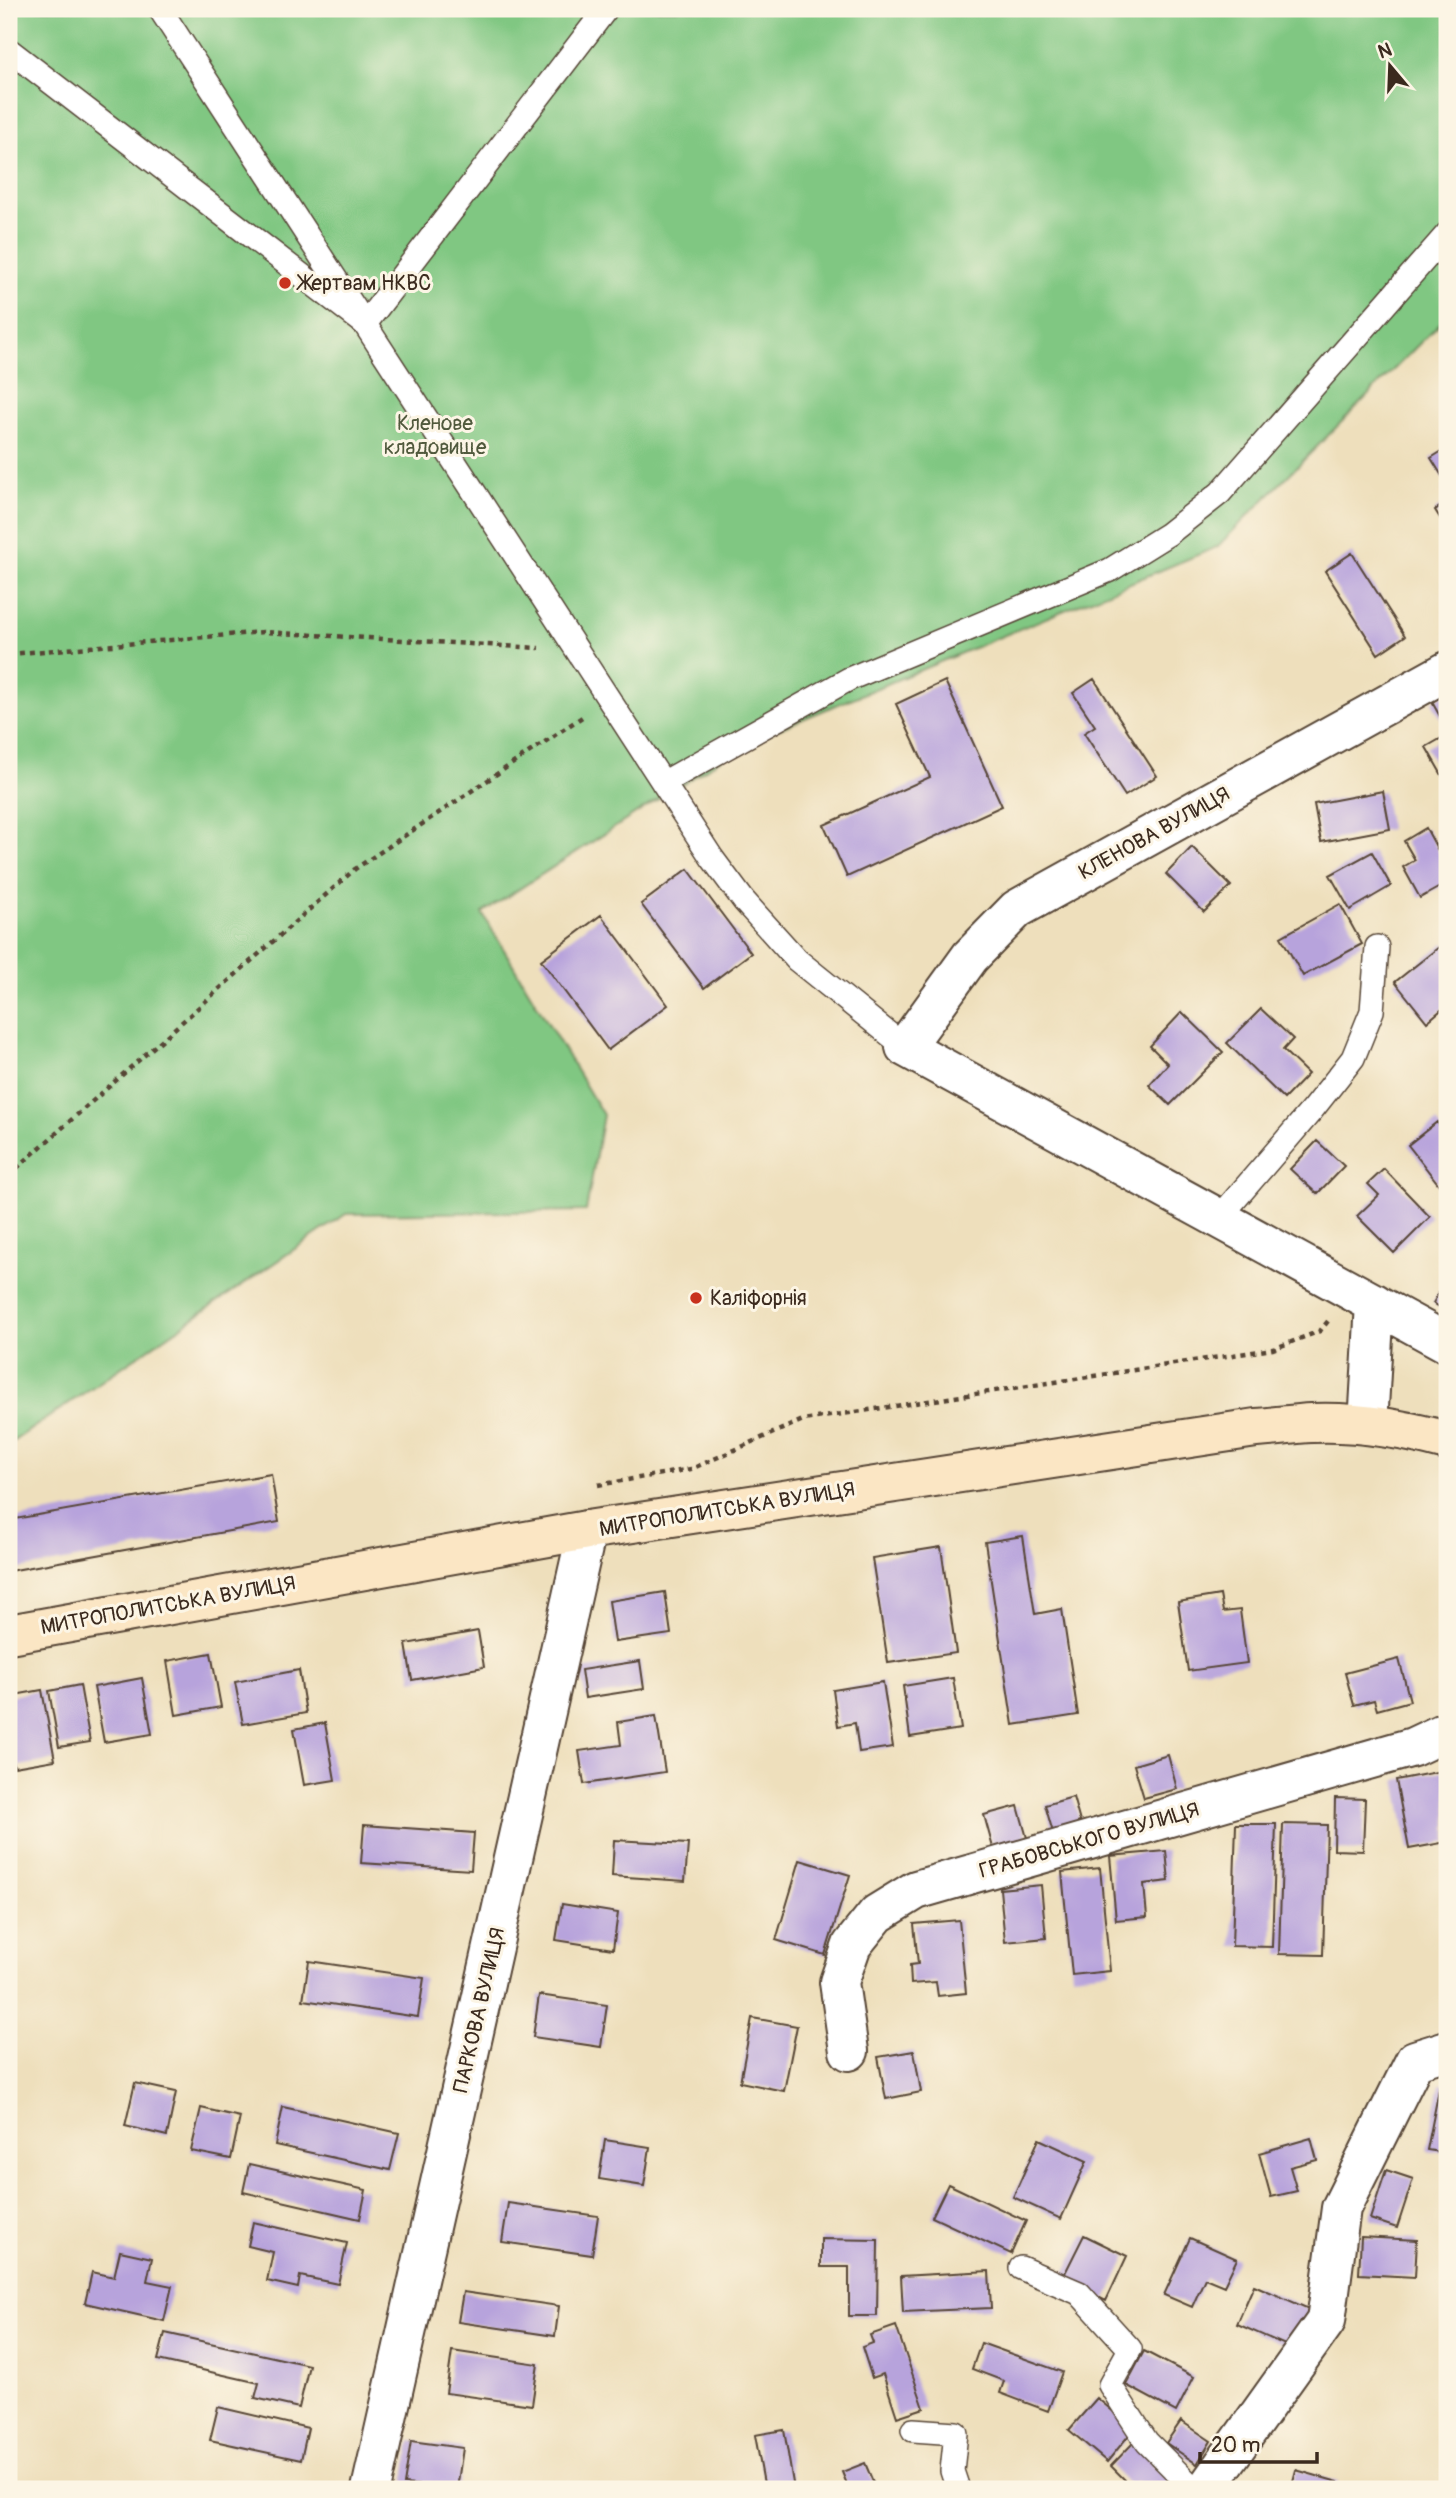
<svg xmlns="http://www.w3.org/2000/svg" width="1456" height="2498" font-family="Pangolin,sans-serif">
<rect width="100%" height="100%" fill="#fcf5e5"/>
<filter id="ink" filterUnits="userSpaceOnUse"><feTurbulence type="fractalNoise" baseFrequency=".0143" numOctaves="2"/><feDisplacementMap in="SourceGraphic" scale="14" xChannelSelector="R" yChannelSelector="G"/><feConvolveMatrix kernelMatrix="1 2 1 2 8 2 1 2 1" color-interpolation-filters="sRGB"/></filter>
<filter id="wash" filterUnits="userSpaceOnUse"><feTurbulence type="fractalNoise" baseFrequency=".00686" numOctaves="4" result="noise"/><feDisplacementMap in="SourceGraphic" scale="28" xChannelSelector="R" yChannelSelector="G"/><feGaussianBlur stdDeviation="1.57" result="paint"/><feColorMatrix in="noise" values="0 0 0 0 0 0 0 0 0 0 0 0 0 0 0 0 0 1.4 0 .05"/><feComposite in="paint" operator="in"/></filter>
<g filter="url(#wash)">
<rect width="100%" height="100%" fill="#eedfbc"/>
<!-- green -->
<path fill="#80c782" stroke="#5e7850" stroke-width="2" d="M 9,9 L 1447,9 L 1447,316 L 1217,547 L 747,742 L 482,913 L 603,1115 L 586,1211 L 346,1214 L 9,1444 Z"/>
<g id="blocks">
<!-- building -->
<path fill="#b7a3dc" d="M 1447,448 L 1447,484 L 1431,458 Z
M 1447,502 L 1447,529 L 1435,510 Z
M 1352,553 L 1405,636 L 1378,654 L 1325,571 Z
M 1094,679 L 1157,776 L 1125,796 L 1084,733 L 1095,726 L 1073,693 Z
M 945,681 L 1002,806 L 847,877 L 824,825 L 930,777 L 896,704 Z
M 1447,693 L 1447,729 L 1432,702 Z
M 1447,735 L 1447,784 L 1426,747 Z
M 1383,791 L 1390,829 L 1321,842 L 1314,804 Z
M 1426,828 L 1447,867 L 1447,883 L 1420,898 L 1403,867 L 1415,860 L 1404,841 Z
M 1192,847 L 1231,886 L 1204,912 L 1166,874 Z
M 1372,852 L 1391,886 L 1350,910 L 1330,875 Z
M 688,869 L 751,953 L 704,988 L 641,904 Z
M 1340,904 L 1362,944 L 1303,976 L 1281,937 Z
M 601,915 L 668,1005 L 608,1050 L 541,960 Z
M 1444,943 L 1447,946 L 1447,1005 L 1427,1022 L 1395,982 Z
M 1261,1009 L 1293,1039 L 1283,1050 L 1308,1074 L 1284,1099 L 1227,1043 Z
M 1182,1012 L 1223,1052 L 1170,1105 L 1149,1085 L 1168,1064 L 1150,1046 Z
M 1437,1122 L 1447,1136 L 1447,1195 L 1408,1145 Z
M 1317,1141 L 1344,1166 L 1317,1194 L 1290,1169 Z
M 1384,1169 L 1430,1217 L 1394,1253 L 1357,1216 L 1379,1195 L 1368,1184 Z
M 1447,1278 L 1447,1311 L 1433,1303 Z
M 271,1474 L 279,1522 L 9,1571 L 9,1520 Z
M 1023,1536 L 1035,1614 L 1062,1609 L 1078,1715 L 1013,1725 L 985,1542 Z
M 941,1547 L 956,1653 L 888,1663 L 872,1558 Z
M 665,1592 L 671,1634 L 615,1642 L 609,1601 Z
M 1220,1595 L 1223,1612 L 1240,1610 L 1247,1663 L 1188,1671 L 1178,1602 Z
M 478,1631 L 484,1667 L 412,1680 L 406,1644 Z
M 211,1653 L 221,1707 L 176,1715 L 167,1661 Z
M 1399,1659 L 1410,1701 L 1377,1710 L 1374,1700 L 1354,1705 L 1345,1673 Z
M 640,1661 L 644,1689 L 585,1698 L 581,1670 Z
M 299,1670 L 306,1713 L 243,1724 L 235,1682 Z
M 142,1678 L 152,1734 L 104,1742 L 94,1687 Z
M 953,1678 L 961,1729 L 910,1737 L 903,1686 Z
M 883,1682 L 893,1747 L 859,1752 L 855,1723 L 838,1726 L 833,1690 Z
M 80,1685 L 90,1742 L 59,1747 L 49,1691 Z
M 42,1690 L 55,1760 L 14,1767 L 9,1735 L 9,1696 Z
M 656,1716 L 665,1772 L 584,1784 L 579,1751 L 621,1745 L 618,1722 Z
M 325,1723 L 335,1780 L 304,1785 L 294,1729 Z
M 1168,1755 L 1177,1789 L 1144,1798 L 1134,1765 Z
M 1447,1770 L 1447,1842 L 1409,1849 L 1396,1780 Z
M 1073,1797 L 1082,1829 L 1054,1836 L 1045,1805 Z
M 1335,1798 L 1365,1799 L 1363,1851 L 1334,1850 Z
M 1018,1806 L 1029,1845 L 995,1855 L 984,1815 Z
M 1236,1824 L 1276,1824 L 1272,1947 L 1232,1946 Z
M 1283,1824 L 1327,1825 L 1323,1955 L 1279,1954 Z
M 364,1825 L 474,1833 L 471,1870 L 361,1863 Z
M 614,1840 L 688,1844 L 685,1881 L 612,1876 Z
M 1166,1851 L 1169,1881 L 1144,1884 L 1147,1917 L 1116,1920 L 1110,1856 Z
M 800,1860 L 850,1875 L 825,1955 L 776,1940 Z
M 1100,1868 L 1110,1971 L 1072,1975 L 1062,1872 Z
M 1041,1885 L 1046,1938 L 1005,1942 L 1000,1889 Z
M 562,1904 L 618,1913 L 613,1949 L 556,1940 Z
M 959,1920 L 966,1993 L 938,1996 L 936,1982 L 911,1984 L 910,1965 L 918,1964 L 914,1924 Z
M 309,1961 L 424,1978 L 418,2017 L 303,2000 Z
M 539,1995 L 607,2005 L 601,2047 L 533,2037 Z
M 752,2018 L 797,2026 L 784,2091 L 740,2082 Z
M 914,2051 L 921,2092 L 886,2099 L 878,2057 Z
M 135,2083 L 176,2092 L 167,2136 L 125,2126 Z
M 1440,2084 L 1447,2085 L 1447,2153 L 1427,2150 Z
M 283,2107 L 399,2133 L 390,2170 L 275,2145 Z
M 201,2108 L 240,2117 L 231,2159 L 191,2151 Z
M 1311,2138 L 1317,2160 L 1290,2167 L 1297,2191 L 1271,2197 L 1259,2153 Z
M 1039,2139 L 1087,2161 L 1061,2219 L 1013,2197 Z
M 605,2140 L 650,2147 L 644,2186 L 599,2179 Z
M 249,2164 L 366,2190 L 360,2219 L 243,2192 Z
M 1386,2170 L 1413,2179 L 1397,2228 L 1370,2219 Z
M 948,2184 L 1026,2221 L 1011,2254 L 932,2217 Z
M 508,2203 L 598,2216 L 592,2255 L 502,2242 Z
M 253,2222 L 347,2243 L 338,2284 L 300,2276 L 298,2288 L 267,2281 L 273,2252 L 248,2246 Z
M 1084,2235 L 1127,2256 L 1106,2301 L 1062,2279 Z
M 1361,2237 L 1417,2240 L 1415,2277 L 1359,2274 Z
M 1190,2238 L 1237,2259 L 1224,2286 L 1205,2278 L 1192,2307 L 1164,2295 Z
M 821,2239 L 878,2240 L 877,2316 L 849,2316 L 849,2267 L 821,2267 Z
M 120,2251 L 152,2258 L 147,2281 L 172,2286 L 164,2321 L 85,2303 L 92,2272 L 114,2277 Z
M 989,2271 L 991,2308 L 903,2312 L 901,2276 Z
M 1254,2285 L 1309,2309 L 1292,2348 L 1237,2324 Z
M 463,2292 L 559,2306 L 555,2336 L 458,2322 Z
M 896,2326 L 924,2408 L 897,2417 L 883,2374 L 872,2378 L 862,2347 L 873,2343 L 870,2335 Z
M 165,2333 L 309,2365 L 299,2408 L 255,2398 L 259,2383 L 158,2360 Z
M 981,2343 L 1062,2372 L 1048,2411 L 1000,2393 L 1004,2381 L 972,2369 Z
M 452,2351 L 538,2364 L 532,2405 L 446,2393 Z
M 1144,2351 L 1194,2377 L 1176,2412 L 1126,2385 Z
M 1097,2398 L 1134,2429 L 1107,2462 L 1069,2430 Z
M 218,2407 L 308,2428 L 301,2460 L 210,2440 Z
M 1181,2421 L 1211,2441 L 1197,2464 L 1166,2443 Z
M 784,2430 L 794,2489 L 765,2489 L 755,2435 Z
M 411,2441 L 463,2448 L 457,2489 L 404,2484 Z
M 1134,2442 L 1154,2462 L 1152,2464 L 1180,2489 L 1145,2489 L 1136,2481 L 1131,2486 L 1111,2466 Z
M 865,2463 L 876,2489 L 849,2489 L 842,2472 Z
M 1296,2470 L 1338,2482 L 1336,2489 L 1291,2489 Z"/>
</g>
</g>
<g filter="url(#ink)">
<use href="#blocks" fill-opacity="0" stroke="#564536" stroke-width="2"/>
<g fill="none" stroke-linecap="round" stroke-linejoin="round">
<defs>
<path id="lane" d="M 160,9 L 712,858 L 744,901 L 797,960 L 905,1047
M 9,50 L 365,324 L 606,9
M 663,783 L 849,679 L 1110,570 L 1168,534 L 1220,493 L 1447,234
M 1219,1218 L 1312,1110 L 1353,1058 L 1372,1011 L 1377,947
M 1021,2268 L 1079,2293 L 1130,2349 L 1110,2385 L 1147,2442 L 1194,2489
M 913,2430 L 956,2433 L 952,2471 L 958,2489"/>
<path id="street" d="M 1447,671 L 1017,909 L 970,957 L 905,1047 L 1447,1343
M 1368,1425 L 1375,1303
M 849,2051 L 839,1982 L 852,1945 L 877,1914 L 916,1890 L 1413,1747 L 1447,1731
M 371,2489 L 587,1530
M 1206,2489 L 1326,2321 L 1341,2208 L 1415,2060 L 1447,2050"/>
<path id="secondary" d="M 9,1634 L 587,1530 L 1256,1428 C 1274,1427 1293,1424 1311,1423 C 1356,1421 1404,1429 1447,1441"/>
</defs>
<!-- lane casing -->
<use href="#lane" stroke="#564536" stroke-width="26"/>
<!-- street casing -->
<use href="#street" stroke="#564536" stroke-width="42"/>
<!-- secondary casing -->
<use href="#secondary" stroke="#564536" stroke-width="42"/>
<!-- path -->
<path stroke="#564536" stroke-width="4.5" stroke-dasharray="5 5" stroke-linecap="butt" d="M 9,654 L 263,632 L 539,648
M 9,1175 L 355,869 L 585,715
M 598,1485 L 691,1469 L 803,1420 L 1273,1349 L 1320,1331 L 1328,1321"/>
<!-- lane -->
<use href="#lane" stroke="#fff" stroke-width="23"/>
<!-- street -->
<use href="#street" stroke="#fff" stroke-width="38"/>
<!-- secondary -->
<use href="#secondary" stroke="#fbe6c4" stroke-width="38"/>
</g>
</g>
<!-- markers -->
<g fill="#c8321e" stroke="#fcf5e5" stroke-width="2.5">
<circle cx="285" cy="283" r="7"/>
<circle cx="696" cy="1298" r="7"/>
</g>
<g text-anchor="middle" stroke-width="6" stroke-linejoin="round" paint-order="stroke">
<!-- poi labels -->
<g font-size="21" fill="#3b2a1e" stroke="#fcf5e5" text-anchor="start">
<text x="299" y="290">Жертвам НКВС</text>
<text x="710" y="1305">Каліфорнія</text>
</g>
<!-- park labels -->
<g font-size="21" fill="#50593c" stroke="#fcf5e5">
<text x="435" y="430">Кленове<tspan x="435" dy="24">кладовище</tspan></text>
</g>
<!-- street labels -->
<g font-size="21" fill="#3b2a1e" stroke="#fcf5e5">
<text transform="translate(1154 833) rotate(-29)" y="7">КЛЕНОВА ВУЛИЦЯ</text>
<text transform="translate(727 1509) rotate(-9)" y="7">МИТРОПОЛИТСЬКА ВУЛИЦЯ</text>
<text transform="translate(168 1605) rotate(-10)" y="7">МИТРОПОЛИТСЬКА ВУЛИЦЯ</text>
<text transform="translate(1089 1840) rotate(-16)" y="7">ГРАБОВСЬКОГО ВУЛИЦЯ</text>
<text transform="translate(479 2010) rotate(-77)" y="7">ПАРКОВА ВУЛИЦЯ</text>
</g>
</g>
<!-- margin -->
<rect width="1456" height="2498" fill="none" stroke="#fcf5e5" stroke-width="35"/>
<!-- north arrow -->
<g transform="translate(1390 66) rotate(341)" stroke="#fcf5e5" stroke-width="5" paint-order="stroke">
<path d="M0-5L12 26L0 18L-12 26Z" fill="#3b2a1e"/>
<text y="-10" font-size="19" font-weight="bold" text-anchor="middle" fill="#3b2a1e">N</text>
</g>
<!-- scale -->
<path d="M1200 2452v10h117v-10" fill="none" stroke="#3b2a1e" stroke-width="3.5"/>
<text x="1211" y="2452" font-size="21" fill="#3b2a1e" stroke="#fcf5e5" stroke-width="5" paint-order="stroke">20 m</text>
</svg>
